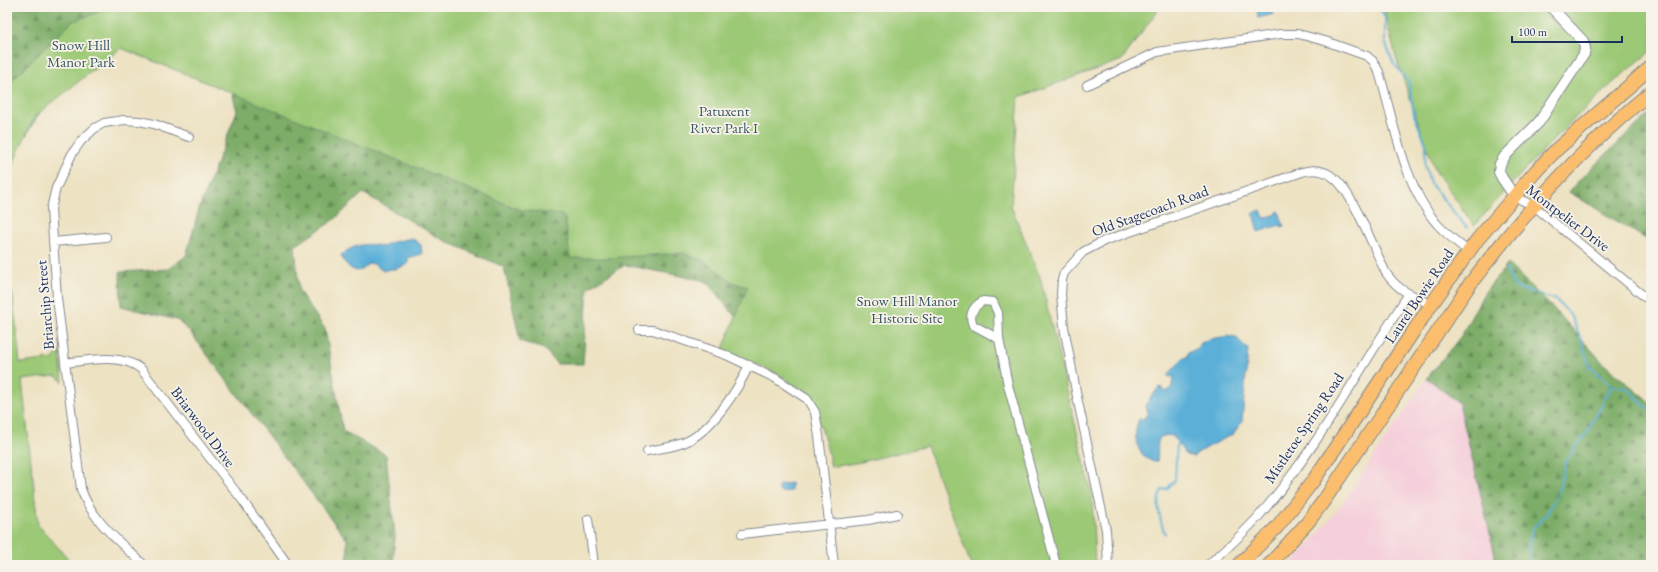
<svg xmlns="http://www.w3.org/2000/svg" width="1658" height="572" font-family="'EB Garamond',serif">
<defs>
<pattern id="forest-firs" width="22" height="20" patternUnits="userSpaceOnUse"><rect width="22" height="20" fill="#7dad67"/><path d="M5 1l3.5 6h-7zM16 11l3.5 6h-7z" fill="#668d58"/></pattern>
</defs>
<rect width="100%" height="100%" fill="#f7f3e8"/>
<filter id="ink" filterUnits="userSpaceOnUse"><feTurbulence type="fractalNoise" baseFrequency=".025" numOctaves="2"/><feDisplacementMap in="SourceGraphic" scale="8" xChannelSelector="R" yChannelSelector="G"/><feConvolveMatrix kernelMatrix="1 2 1 2 8 2 1 2 1" color-interpolation-filters="sRGB"/></filter>
<filter id="wash" filterUnits="userSpaceOnUse"><feTurbulence type="fractalNoise" baseFrequency=".012" numOctaves="4" result="noise"/><feDisplacementMap in="SourceGraphic" scale="16" xChannelSelector="R" yChannelSelector="G"/><feGaussianBlur stdDeviation="0.9" result="paint"/><feColorMatrix in="noise" values="0 0 0 0 0 0 0 0 0 0 0 0 0 0 0 0 0 1.4 0 .05"/><feComposite in="paint" operator="in"/></filter>
<g filter="url(#wash)">
<rect width="100%" height="100%" fill="#ede2c2"/>
<!-- built -->
<path fill="#f5cfdb" d="M 1427,378 L 1459,403 L 1495,555 L 1495,565 L 1290,565 L 1310,544 L 1339,508 Z"/>
<!-- forest -->
<path fill="url(#forest-firs)" stroke="#4c6e62" d="M 7,7 L 1134,7 L 816,186 L 747,331 L 706,281 L 625,265 L 588,288 L 583,364 L 557,364 L 544,349 L 520,341 L 504,267 L 441,239 L 363,193 L 334,220 L 295,246 L 299,291 L 325,329 L 343,431 L 386,455 L 395,536 L 393,565 L 348,565 L 347,540 L 190,332 L 177,320 L 121,306 L 120,272 L 168,269 L 186,256 L 199,209 L 237,111 L 221,53 L 117,38 L 57,84 L 7,167 Z
M 1651,112 L 1651,242 L 1569,192 L 1581,178 Z
M 1508,264 L 1557,312 L 1605,365 L 1651,403 L 1651,565 L 1495,565 L 1495,555 L 1459,403 L 1427,378 L 1461,336 L 1484,293 Z"/>
<!-- park -->
<path fill="#9cc976" stroke="#5c7c6a" d="M 112,7 L 1160,7 L 1122,60 L 1019,97 L 1011,206 L 1040,277 L 1092,495 L 1095,565 L 971,565 L 927,446 L 861,462 L 831,467 C 824,428 812,391 774,372 C 757,364 740,358 722,351 L 748,287 L 734,283 L 704,261 L 683,253 L 606,258 L 570,258 L 565,218 L 562,215 L 521,210 L 121,48 L 34,117 L 7,177 L 7,85 L 72,22 Z
M 1383,7 L 1651,7 L 1651,51 C 1585,103 1529,164 1474,226 L 1435,170 L 1397,61 Z
M 7,273 L 13,297 L 20,363 L 53,359 L 60,351 L 63,382 L 56,376 L 22,380 L 38,525 L 74,565 L 7,565 Z"/>
<!-- water -->
<path fill="#5cb0d8" stroke="#3c709b" d="M 1273,7 L 1274,14 L 1258,18 L 1257,8 Z
M 1261,210 L 1264,218 L 1277,214 L 1277,212 L 1279,211 L 1284,226 L 1281,227 L 1280,225 L 1258,232 L 1253,213 Z
M 412,238 L 421,245 L 422,254 L 408,258 L 408,264 L 396,269 L 390,269 L 383,271 L 374,264 L 369,263 C 366,265 364,269 361,270 C 352,274 343,261 341,255 C 355,244 367,242 384,247 L 388,243 Z
M 1229,336 L 1236,337 L 1248,349 L 1242,422 L 1233,434 L 1197,453 L 1194,457 L 1186,455 L 1173,436 C 1151,432 1160,449 1157,461 L 1154,462 C 1136,456 1132,435 1139,419 L 1143,419 L 1148,413 L 1147,409 L 1145,405 L 1159,387 L 1162,388 L 1166,392 L 1171,389 L 1174,376 L 1169,377 L 1169,374 L 1183,358 L 1187,357 L 1188,353 L 1198,348 L 1201,343 L 1209,339 Z
M 791,483 L 791,491 L 780,492 L 778,489 L 779,485 Z"/>
<g fill="none" stroke-linecap="round" stroke-linejoin="round">
<!-- stream -->
<path stroke="#5cb0d8" stroke-width="2" d="M 1379,7 L 1385,18 L 1385,42 L 1394,64 L 1409,83 L 1414,115 L 1426,144 L 1425,165 L 1430,183 L 1467,228
M 1506,269 L 1515,287 L 1556,300 L 1571,315 L 1582,342 L 1589,366 L 1612,386 L 1586,434 L 1566,460 L 1558,493 L 1547,514 L 1532,529 L 1529,546 L 1530,565
M 1612,386 L 1627,388 L 1651,412
M 1165,534 C 1160,522 1155,500 1162,490 L 1167,489 L 1175,480 L 1177,441"/>
</g>
</g>
<g filter="url(#ink)">
<g fill="none" stroke-linecap="round" stroke-linejoin="round">
<defs>
<path id="minor" d="M 1087,85 L 1157,52 L 1281,34 L 1298,34 L 1325,41 L 1367,56 L 1373,61 L 1379,72 C 1394,121 1403,184 1437,224 C 1446,234 1458,243 1469,252
M 1515,197 L 1534,206 L 1651,302
M 53,242 L 106,237
M 983,301 L 993,302 L 998,313 L 999,339 L 973,325 C 968,314 974,306 983,301 Z
M 639,330 L 653,330 L 726,355 L 775,378 L 807,399 L 815,412 L 819,436 L 834,565
M 999,339 L 1008,385 L 1056,565
M 65,363 C 88,360 122,353 141,369 L 243,501 L 288,565
M 647,451 C 659,449 672,447 683,443 C 710,433 738,390 749,365
M 588,519 L 594,565
M 742,534 L 868,520 L 897,514
M 144,565 C 120,542 92,521 81,489 L 57,298 L 51,209 L 56,188 L 72,154 L 81,141 L 95,128 L 104,123 L 124,120 L 139,121 L 154,124 L 189,137
M 1108,565 L 1106,530 L 1078,402 L 1064,327 L 1061,294 L 1062,280 L 1064,273 L 1083,252 L 1104,241 L 1302,172 C 1313,169 1325,170 1334,178 C 1352,191 1375,251 1386,273 C 1400,293 1411,293 1431,305
M 1208,565 C 1225,550 1243,534 1258,517 C 1317,450 1359,369 1408,295"/>
<path id="tertiary" d="M 1515,197 L 1502,178 L 1499,172 L 1500,164 L 1505,156 L 1539,122 L 1584,54 L 1585,48 L 1583,41 L 1551,7"/>
<path id="primary" d="M 1239,565 L 1277,527 L 1313,481 L 1431,305 L 1477,240 L 1535,172 L 1557,149 L 1651,67
M 1269,565 L 1308,522 L 1327,496 L 1470,284 C 1523,214 1583,147 1651,92"/>
</defs>
<!-- minor casing -->
<use href="#minor" stroke="#848890" stroke-width="10"/>
<!-- tertiary casing -->
<use href="#tertiary" stroke="#848890" stroke-width="12"/>
<!-- primary casing -->
<use href="#primary" stroke="#848890" stroke-width="15"/>
<!-- minor -->
<use href="#minor" stroke="#fff" stroke-width="8"/>
<!-- tertiary -->
<use href="#tertiary" stroke="#fff" stroke-width="10"/>
<!-- primary -->
<use href="#primary" stroke="#fabe6e" stroke-width="13"/>
</g>
</g>
<g text-anchor="middle" stroke-width="3.5" stroke-linejoin="round" paint-order="stroke">
<!-- park labels -->
<g font-size="15" fill="#3b5664" stroke="#f7f3e8">
<text x="81" y="50">Snow Hill<tspan x="81" dy="17">Manor Park</tspan></text>
<text x="724" y="116">Patuxent<tspan x="724" dy="17">River Park I</tspan></text>
<text x="907" y="306">Snow Hill Manor<tspan x="907" dy="17">Historic Site</tspan></text>
</g>
<!-- street labels -->
<g font-size="15" fill="#1b2f5e" stroke="#f7f3e8">
<text transform="translate(1150 211) rotate(-20)" y="5">Old Stagecoach Road</text>
<text transform="translate(1568 218) rotate(37)" y="5">Montpelier Drive</text>
<text transform="translate(1419 296) rotate(-56)" y="5">Laurel Bowie Road</text>
<text transform="translate(45 305) rotate(-95)" y="5">Briarchip Street</text>
<text transform="translate(203 427) rotate(53)" y="5">Briarwood Drive</text>
<text transform="translate(1304 428) rotate(-56)" y="5">Mistletoe Spring Road</text>
</g>
</g>
<!-- margin -->
<rect width="1658" height="572" fill="none" stroke="#f7f3e8" stroke-width="24"/>
<!-- scale -->
<path d="M1512 36v6h110v-6" fill="none" stroke="#1b2f5e" stroke-width="2"/>
<text x="1518" y="36" font-size="12" fill="#1b2f5e" stroke="#f7f3e8" stroke-width="3" paint-order="stroke">100 m</text>
</svg>
